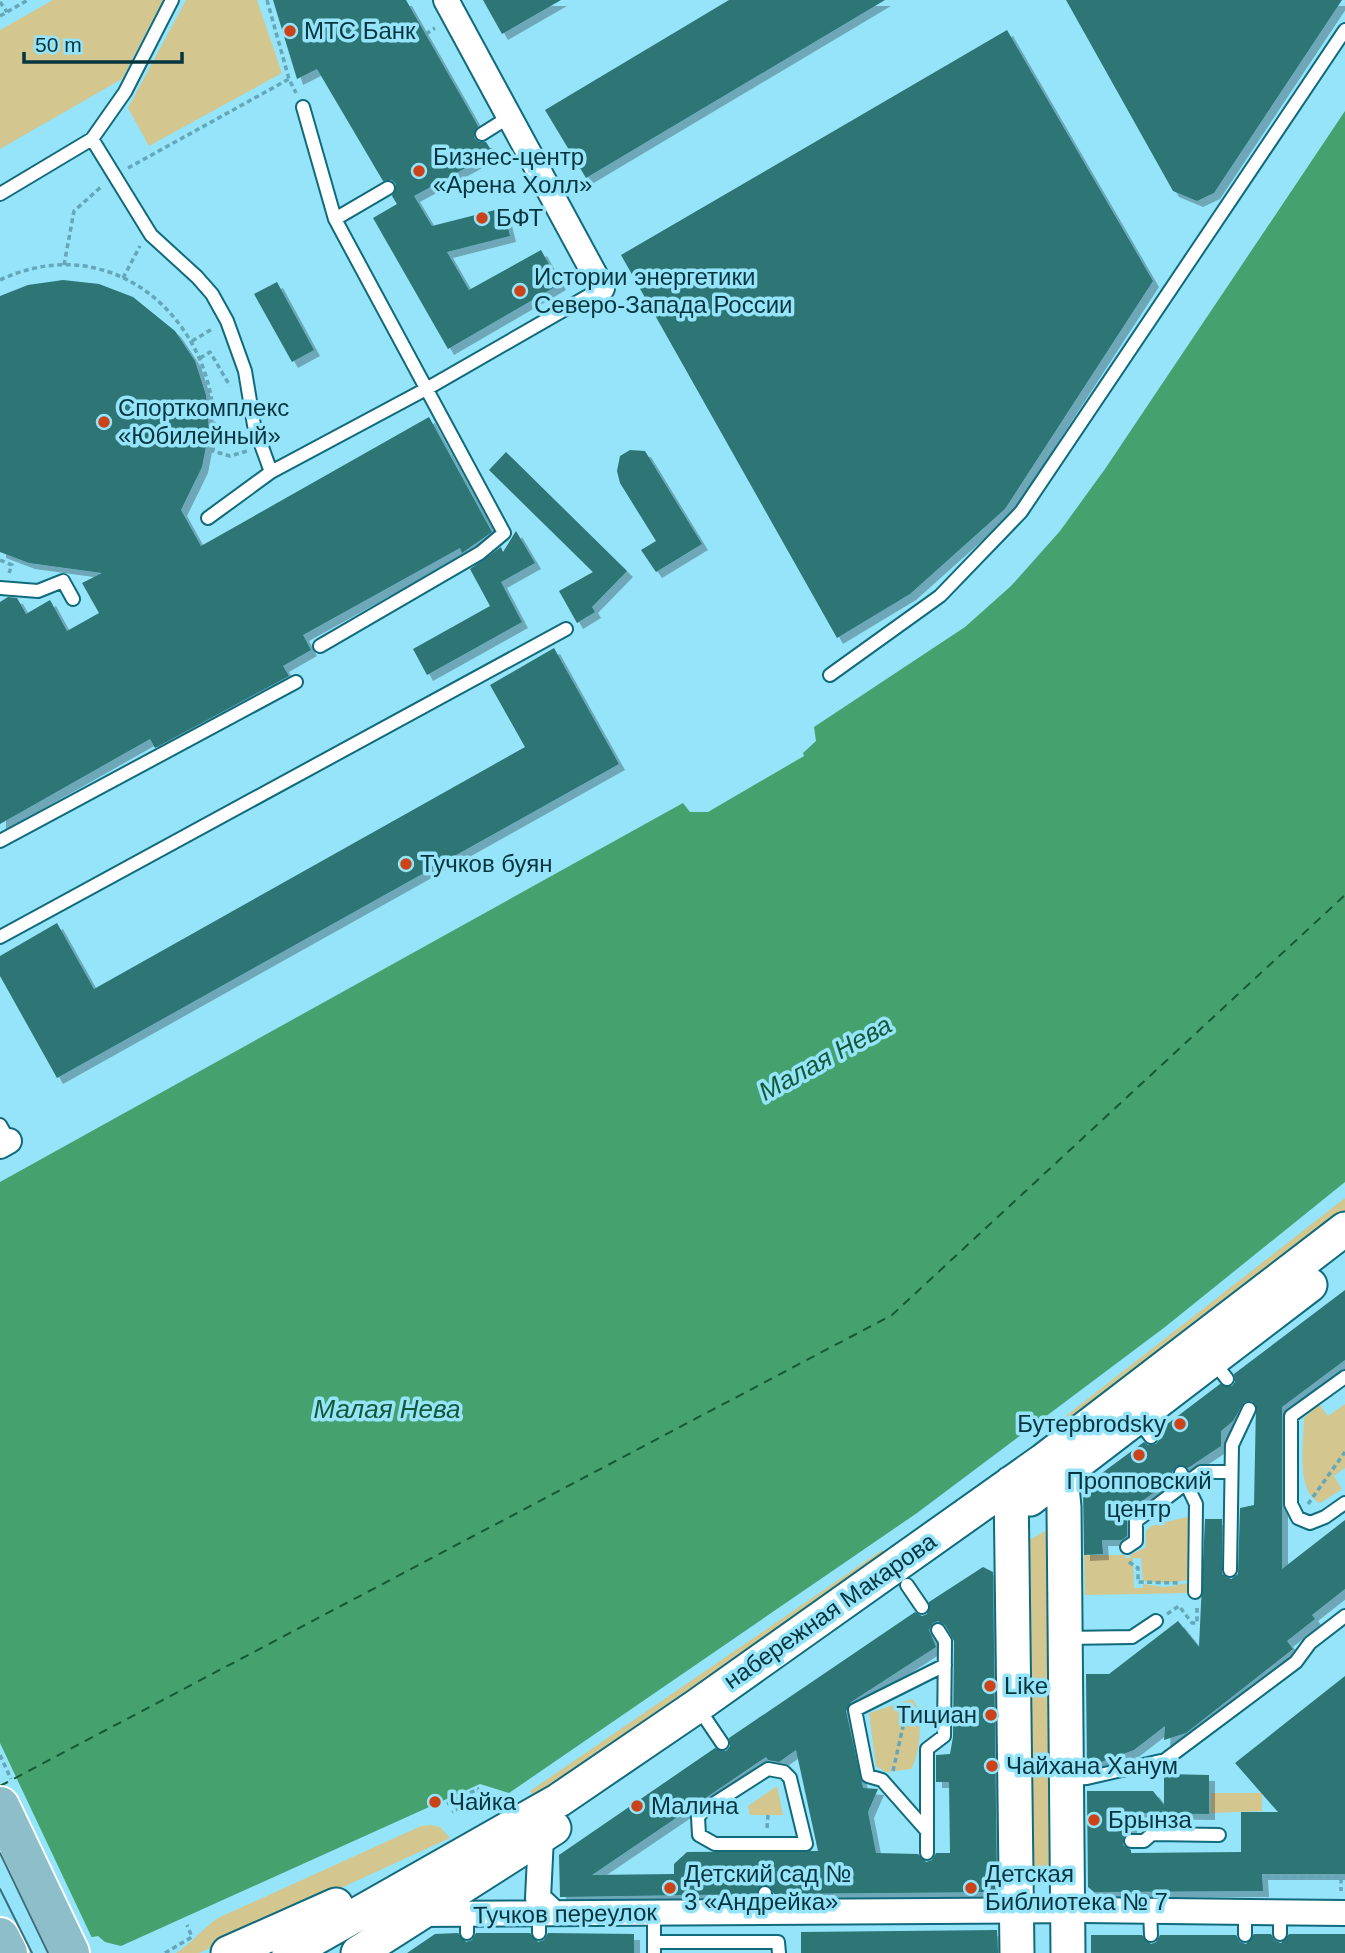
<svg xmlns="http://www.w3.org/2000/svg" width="1345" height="1953" font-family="Arial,sans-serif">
<defs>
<filter id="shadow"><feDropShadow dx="6" dy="6" stdDeviation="0" flood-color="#0004"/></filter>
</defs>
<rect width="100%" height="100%" fill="#96e4f9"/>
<!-- green -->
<path fill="#d3c68f" d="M 53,0 L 163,0 L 122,79 L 0,149 L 0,30 Z
M 186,0 L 257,0 L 282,73 L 149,146 L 128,108 Z
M 1345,1198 L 1345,1215 L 1059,1435 L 1053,1426 Z
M 1319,1404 L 1328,1416 L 1345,1404 L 1345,1468 L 1334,1476 L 1342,1489 L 1320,1503 C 1295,1492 1304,1441 1304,1418 Z
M 1186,1517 L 1190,1519 L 1190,1580 L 1165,1583 L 1143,1581 L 1141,1558 L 1133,1558 L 1134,1588 L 1143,1588 L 1143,1584 L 1165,1587 L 1190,1583 L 1190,1593 L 1085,1595 L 1084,1555 L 1125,1555 L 1126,1558 L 1130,1558 L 1130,1555 L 1146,1547 L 1146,1531 L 1151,1526 Z
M 1054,1526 L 1057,1882 L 1028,1882 L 1024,1543 Z
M 882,1550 L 887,1558 L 535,1799 L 530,1791 Z
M 912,1699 C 925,1710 920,1757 911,1769 L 886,1772 L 876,1766 L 869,1713 Z
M 777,1786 L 783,1815 L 750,1815 L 748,1806 Z
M 1211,1793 L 1262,1793 L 1262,1811 L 1211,1813 Z
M 431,1825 L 440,1827 L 450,1838 L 199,1953 L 176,1953 C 193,1943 201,1929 218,1918 L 421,1826 Z"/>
<!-- water -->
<path fill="#45a16e" d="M 1345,111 L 1345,1182 L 1165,1327 L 917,1513 L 509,1793 L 480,1784 L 121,1946 L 105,1942 L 98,1936 L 0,1953 L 0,1182 L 683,803 L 690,812 L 708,812 L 804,756 L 803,753 L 816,741 L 814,727 L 965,627 L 1011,586 L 1060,531 L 1105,469 Z"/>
<!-- pier -->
<path fill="#96e4f9" d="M 0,1743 L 92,1938 L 59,1953 L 0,1953 Z"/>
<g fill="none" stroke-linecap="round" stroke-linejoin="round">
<!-- ferry -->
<path stroke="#145936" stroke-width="2" stroke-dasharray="9 7" stroke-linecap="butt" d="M 0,1786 L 892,1315 L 1345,895"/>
</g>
<!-- building -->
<path fill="#2d7575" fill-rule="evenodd" filter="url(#shadow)" d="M 273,0 L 406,0 L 478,126 L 474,138 L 479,142 L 486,142 L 493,153 L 414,196 L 432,226 L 503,208 L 510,236 L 447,252 L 469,290 L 541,250 L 560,284 L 448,349 L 373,218 L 397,204 L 392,196 L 396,184 L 392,180 L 383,181 L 317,69 L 297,79 Z
M 483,0 L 561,0 L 502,34 Z
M 729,0 L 885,0 L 586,178 L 545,110 Z
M 1066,0 L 1342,0 L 1214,193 L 1197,201 L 1173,191 Z
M 1007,30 L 1153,281 L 1005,509 L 910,594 L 837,638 L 621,255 Z
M 63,280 L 99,284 L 133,297 L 175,331 L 195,361 L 206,395 L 209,431 L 202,467 L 181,510 L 201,546 L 429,417 L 492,532 L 462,553 L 460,548 L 303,635 L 311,650 L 283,666 L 289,676 L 155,748 L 150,739 L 0,824 L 0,602 L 8,597 L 17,598 L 26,614 L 50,600 L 67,631 L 99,613 L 82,583 L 102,573 L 29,563 L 0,552 L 0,296 L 28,285 Z
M 277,282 L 314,350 L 292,362 L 254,294 Z
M 630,450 L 645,451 L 702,544 L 656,572 L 641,550 L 656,541 L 620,483 L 617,471 L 620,456 Z
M 506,452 L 627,571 L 592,607 L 595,612 L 577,623 L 559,591 L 593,572 L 489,470 Z
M 516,531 L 535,563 L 501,582 L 522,622 L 427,675 L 413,649 L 490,606 L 470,569 L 501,547 L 503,552 Z
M 554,648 L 619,764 L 57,1078 L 0,976 L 0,956 L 57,923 L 94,989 L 525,747 L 490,685 Z
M 1345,1290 L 1345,1360 L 1282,1407 L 1282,1569 L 1345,1520 L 1345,1589 L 1312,1615 L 1315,1619 L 1287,1641 L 1293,1649 L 1186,1733 L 1164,1740 L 1165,1726 L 1134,1750 L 1087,1767 L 1086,1674 L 1109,1674 L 1178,1621 L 1199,1647 L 1205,1519 L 1222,1519 L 1222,1574 L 1231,1579 L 1238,1574 L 1240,1508 L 1254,1505 L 1256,1405 L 1252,1401 L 1244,1402 L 1233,1421 L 1221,1431 L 1221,1446 L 1188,1468 L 1177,1466 L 1172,1472 L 1174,1478 L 1127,1512 L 1127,1536 L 1122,1540 L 1102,1540 L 1103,1554 L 1084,1555 L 1083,1487 L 1144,1442 L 1148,1445 L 1156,1444 L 1159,1440 L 1158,1431 L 1220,1384 L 1232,1386 L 1235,1382 L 1234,1374 Z
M 983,1567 L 993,1572 L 997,1892 L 774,1894 L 770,1886 L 764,1884 L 756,1894 L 560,1897 L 559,1855 L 715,1748 L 726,1751 L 730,1746 L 729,1738 L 915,1612 L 922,1616 L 927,1614 L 929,1602 ZM 938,1621 L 945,1625 L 954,1641 L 953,1737 L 950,1754 L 936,1755 L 936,1782 L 949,1782 L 950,1853 L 936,1853 L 932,1860 L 926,1862 L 918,1854 L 876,1853 L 868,1812 L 878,1789 L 863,1788 L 846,1711 L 851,1702 L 936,1647 L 929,1630 L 933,1623 ZM 796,1750 L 818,1851 L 687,1852 L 674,1864 L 674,1874 L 592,1875 L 766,1757 L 768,1760 L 779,1762 Z
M 1345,1676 L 1345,1874 L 1262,1874 L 1263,1891 L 1094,1892 L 1088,1887 L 1087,1791 L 1153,1791 L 1164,1805 L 1164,1774 L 1209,1775 L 1209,1814 L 1131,1813 L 1131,1832 L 1124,1836 L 1123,1845 L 1131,1850 L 1131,1853 L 1241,1852 L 1241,1812 L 1278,1812 L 1235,1763 Z
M 997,1930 L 998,1953 L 801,1953 L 801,1932 Z
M 458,1933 L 466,1942 L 472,1940 L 476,1933 L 530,1933 L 538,1942 L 544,1940 L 548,1933 L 634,1934 L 634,1953 L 407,1953 L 435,1934 Z
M 1254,1934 L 1271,1934 L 1275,1941 L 1281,1943 L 1289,1934 L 1345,1934 L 1345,1953 L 1091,1953 L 1091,1935 L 1142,1935 L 1151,1944 L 1156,1942 L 1160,1935 L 1236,1935 L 1240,1942 L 1246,1944 Z"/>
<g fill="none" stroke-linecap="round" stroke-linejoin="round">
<defs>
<path id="lane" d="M 303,107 L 335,219 L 504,533 L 480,553 L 320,646
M 482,134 L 509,117
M 92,139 L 151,235 L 197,277 L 212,294 L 227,321 L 245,371 L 254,425 L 271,472
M 0,194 L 92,139 L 125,92 L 172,0
M 335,219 L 388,188
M 208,518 L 271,472 L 428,388 L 602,288
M 0,588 L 38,591 L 63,581 L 73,599
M 830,675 L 940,596 L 1021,512 L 1345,30
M 0,841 L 296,682
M 0,937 L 566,629
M 0,1125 L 9,1141
M 1213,1361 L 1227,1379
M 1345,1377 L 1291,1416 L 1291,1504 L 1298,1518 L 1310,1523 L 1325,1517 L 1345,1503
M 1137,1419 L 1151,1437
M 1181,1473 L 1196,1504 L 1195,1592
M 1127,1547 L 1136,1541 L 1136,1521 L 1201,1472 L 1231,1472
M 1230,1570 L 1232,1445 L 1249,1409
M 907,1585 L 922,1607
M 1065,1638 L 1132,1637 L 1156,1621
M 697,1706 L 722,1743
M 768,1769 L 784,1772 L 790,1778 L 806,1844 L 715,1844 L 699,1835 L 698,1817 L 704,1810 Z
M 1066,1779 L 1087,1778 L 1165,1760 L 1296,1662 L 1310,1643 L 1345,1616
M 927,1831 L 882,1780 L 868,1776 L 855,1710 L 945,1665
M 1131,1841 L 1144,1841 L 1152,1834 L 1219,1835
M 927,1853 L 927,1749 L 944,1736 L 945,1641 L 938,1630
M 1150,1910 L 1151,1935
M 654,1912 L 654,1953
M 765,1912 L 765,1893
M 1280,1913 L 1280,1934
M 467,1915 L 467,1933
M 539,1933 L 539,1913
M 1245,1935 L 1245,1912
M 654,1942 L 778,1942 L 779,1953"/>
<path id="street" d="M 446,0 L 602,288
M 0,1146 L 9,1141
M 541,1837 L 538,1898 L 554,1913
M 416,1914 L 1084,1910 L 1345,1913"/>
<path id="secondary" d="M 1049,1464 L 1061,1476 L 1064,1507 L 1068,1953
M 1011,1483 L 1017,1953
M 1030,1499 L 1310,1285
M 228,1953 L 336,1905
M 289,1953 L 559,1800 L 697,1706 L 1044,1460 L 1345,1229
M 358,1953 L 554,1828"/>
<path id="primary" d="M 0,1806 L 70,1953
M 0,1937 L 8,1953"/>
</defs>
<!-- lane casing -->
<use href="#lane" stroke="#116a7c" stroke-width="16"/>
<!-- street casing -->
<use href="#street" stroke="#116a7c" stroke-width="28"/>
<!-- secondary casing -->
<use href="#secondary" stroke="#116a7c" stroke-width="37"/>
<!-- primary casing -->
<use href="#primary" stroke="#fff" stroke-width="42"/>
<!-- path -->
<path stroke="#63a7b8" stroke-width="3.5" stroke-dasharray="5 3.5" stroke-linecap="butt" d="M 267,0 L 289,79 L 296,93
M 0,2 L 7,12
M 0,16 L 28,0
M 426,34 L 435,28
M 128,168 L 289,79
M 64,265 L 74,211 L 102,186
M 123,278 L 140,246
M 0,280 C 119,224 227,331 213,451 L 230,456 L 247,451
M 192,341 L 214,328
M 200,358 L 210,352 L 230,386
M 0,560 L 12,565 L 9,573
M 1308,1504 L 1345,1452
M 1129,1562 L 1138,1568 L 1138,1582 L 1179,1583
M 1167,1614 L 1179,1606 L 1192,1623 L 1197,1623 L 1197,1608
M 0,1755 L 11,1779
M 893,1771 L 904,1722 L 928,1712
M 447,1804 L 478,1789 L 482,1798 L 452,1812
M 767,1828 L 768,1815
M 1266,1877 L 1341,1877 L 1341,1891
M 165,1953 L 192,1937 L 187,1925"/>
<!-- lane -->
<use href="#lane" stroke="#fff" stroke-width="12"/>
<!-- street -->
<use href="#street" stroke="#fff" stroke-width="24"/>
<!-- secondary -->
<use href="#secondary" stroke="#fff" stroke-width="33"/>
<!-- primary -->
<use href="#primary" stroke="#8dbeca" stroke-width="38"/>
<!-- tram -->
<path stroke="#36707d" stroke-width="2" d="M 0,1853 L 48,1953
M 0,1889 L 32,1953"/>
</g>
<!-- markers -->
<g fill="#cc4319" stroke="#96e4f9" stroke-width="2.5">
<circle cx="290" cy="31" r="7"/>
<circle cx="419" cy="171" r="7"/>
<circle cx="482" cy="218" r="7"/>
<circle cx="520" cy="291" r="7"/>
<circle cx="104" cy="422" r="7"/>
<circle cx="406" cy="864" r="7"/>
<circle cx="1180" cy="1424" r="7"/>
<circle cx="1139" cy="1455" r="7"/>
<circle cx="990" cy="1686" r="7"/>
<circle cx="991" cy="1715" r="7"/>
<circle cx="992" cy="1766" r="7"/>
<circle cx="435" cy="1802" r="7"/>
<circle cx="637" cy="1806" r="7"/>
<circle cx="1094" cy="1820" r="7"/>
<circle cx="670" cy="1888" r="7"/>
<circle cx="971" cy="1888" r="7"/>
</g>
<g text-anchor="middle" stroke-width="7" stroke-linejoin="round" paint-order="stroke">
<!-- poi labels -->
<g font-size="24" fill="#05353f" stroke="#96e4f9" text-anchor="start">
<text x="304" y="39">МТС Банк</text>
<text x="433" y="165">Бизнес-центр<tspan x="433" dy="28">«Арена Холл»</tspan></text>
<text x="496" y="226">БФТ</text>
<text x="534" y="285">Истории энергетики<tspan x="534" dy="28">Северо-Запада России</tspan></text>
<text x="118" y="416">Спорткомплекс<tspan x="118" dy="28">«Юбилейный»</tspan></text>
<text x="420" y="872">Тучков буян</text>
<text x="1166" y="1432" text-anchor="end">Бутерbrodsky</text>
<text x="1139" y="1489" text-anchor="middle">Пропповский<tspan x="1139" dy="28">центр</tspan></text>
<text x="1004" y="1694">Like</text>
<text x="977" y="1723" text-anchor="end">Тициан</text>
<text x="1006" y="1774">Чайхана Ханум</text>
<text x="449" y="1810">Чайка</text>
<text x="651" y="1814">Малина</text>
<text x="1108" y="1828">Брынза</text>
<text x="684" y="1882">Детский сад №<tspan x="684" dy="28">3 «Андрейка»</tspan></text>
<text x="985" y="1882">Детская<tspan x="985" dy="28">Библиотека № 7</tspan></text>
</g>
<!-- street labels -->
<g font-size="24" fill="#05353f" stroke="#96e4f9">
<text transform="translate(830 1611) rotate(-35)" y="8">набережная Макарова</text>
<text transform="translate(565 1914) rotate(-1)" y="8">Тучков переулок</text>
</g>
<!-- water labels -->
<g font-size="26" font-style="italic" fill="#145936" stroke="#96e4f9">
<text transform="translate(825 1058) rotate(-29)" y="9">Малая Нева</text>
<text x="387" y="1418">Малая Нева</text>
</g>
</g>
<!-- scale -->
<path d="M24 52v10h158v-10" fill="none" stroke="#05353f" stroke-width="3.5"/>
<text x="35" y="52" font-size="21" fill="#05353f" stroke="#96e4f9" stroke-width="5" paint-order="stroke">50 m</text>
</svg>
